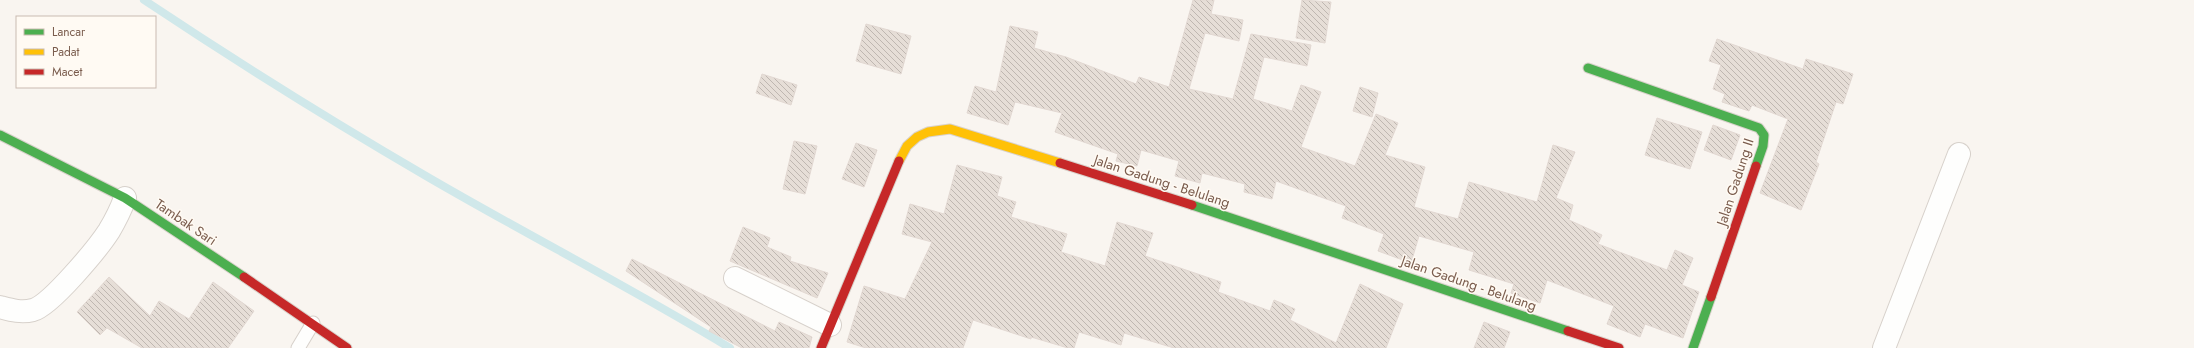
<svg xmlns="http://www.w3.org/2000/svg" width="2194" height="348" font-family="Jost,sans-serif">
<defs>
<pattern id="building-back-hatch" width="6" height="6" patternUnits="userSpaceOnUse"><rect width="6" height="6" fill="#e6ded7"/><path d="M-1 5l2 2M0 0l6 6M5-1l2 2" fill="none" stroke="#bfb7b1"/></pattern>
</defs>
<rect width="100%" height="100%" fill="#f9f5f0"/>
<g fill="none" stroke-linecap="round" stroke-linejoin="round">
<!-- stream -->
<path stroke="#d0e8ea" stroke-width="8" d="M 144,0 C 237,62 330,120 426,176 C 527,235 630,287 730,348"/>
</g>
<!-- building -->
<path fill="url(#building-back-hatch)" stroke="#e2d8d2" d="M 1193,0 L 1214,0 L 1211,14 L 1243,20 L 1239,41 L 1205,33 L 1189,89 L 1233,99 L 1251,34 L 1311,45 L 1307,66 L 1264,57 L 1253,99 L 1292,111 L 1301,85 L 1321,92 L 1301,147 L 1355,166 L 1376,114 L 1398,123 L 1385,155 L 1425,167 L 1414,207 L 1458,219 L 1469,182 L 1537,202 L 1553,145 L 1575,152 L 1556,198 L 1573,205 L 1569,220 L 1602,235 L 1598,244 L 1667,270 L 1675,250 L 1693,258 L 1682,285 L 1699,292 L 1683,338 L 1645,324 L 1640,337 L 1607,324 L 1614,306 L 1547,280 L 1540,303 L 1511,293 L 1514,284 L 1469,270 L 1474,252 L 1419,236 L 1411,263 L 1378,251 L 1384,234 L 1342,218 L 1346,206 L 1276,181 L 1272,199 L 1244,192 L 1245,184 L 1202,173 L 1200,183 L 1175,176 L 1179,161 L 1141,150 L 1137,166 L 1116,161 L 1118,154 L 1055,132 L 1062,113 L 1015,102 L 1008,125 L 967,113 L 975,86 L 996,92 L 1010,26 L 1038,32 L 1034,48 L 1066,57 L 1136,84 L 1139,77 L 1169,87 Z
M 1302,0 L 1331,2 L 1325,43 L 1296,38 Z
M 866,24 L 911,36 L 901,74 L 856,61 Z
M 1717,39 L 1803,69 L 1806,59 L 1853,74 L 1843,104 L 1836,102 L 1816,162 L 1819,164 L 1801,210 L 1760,193 L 1788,119 L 1752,105 L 1749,111 L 1722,102 L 1725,94 L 1713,89 L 1721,65 L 1709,61 Z
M 762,74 L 797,85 L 791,105 L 756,93 Z
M 1360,87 L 1378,93 L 1372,117 L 1353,111 Z
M 1657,118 L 1702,132 L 1690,169 L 1645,155 Z
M 1713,125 L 1740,135 L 1731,160 L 1704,150 Z
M 794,141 L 817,146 L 805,194 L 783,189 Z
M 856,143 L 877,150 L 864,187 L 842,179 Z
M 957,165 L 1002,177 L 997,196 L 1016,202 L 1011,217 L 1067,234 L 1061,252 L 1105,266 L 1117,222 L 1153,233 L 1145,256 L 1221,282 L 1218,292 L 1270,311 L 1274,300 L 1295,309 L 1290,320 L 1336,343 L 1360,284 L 1403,304 L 1386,348 L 1174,348 L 1124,333 L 1121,345 L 1079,332 L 1074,348 L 1068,348 L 1031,337 L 1031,339 L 973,320 L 963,348 L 866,348 L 847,342 L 864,286 L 905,299 L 932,242 L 902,234 L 910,204 L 944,214 Z
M 743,227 L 770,238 L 767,247 L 791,257 L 790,261 L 828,273 L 817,298 L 730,261 Z
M 632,259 L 775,331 L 779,322 L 812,337 L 809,348 L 742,348 L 709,331 L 711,327 L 626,271 Z
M 109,277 L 150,316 L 159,301 L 189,319 L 213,282 L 254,311 L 228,348 L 142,348 L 107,328 L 100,335 L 77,312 Z
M 1484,322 L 1510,332 L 1504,348 L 1474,348 Z"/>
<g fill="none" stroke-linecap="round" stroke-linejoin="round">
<defs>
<path id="lane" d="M 298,348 L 313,323"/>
<path id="street" d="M 735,278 L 830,325
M 0,307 C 11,310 21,313 33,310 C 51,305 98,248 109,231 C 115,221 121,209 125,198
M 1884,348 L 1959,154"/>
<path id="fast" d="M 1588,68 L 1759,128 L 1764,135 L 1763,146 L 1756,166
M 0,135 L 125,198 L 244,277
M 1192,205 L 1568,331
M 1693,348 L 1711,297"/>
<path id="slow" d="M 899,161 L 907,146 L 917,137 L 928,132 L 950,129 L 1060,163"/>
<path id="jam" d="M 1060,163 L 1192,205
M 244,277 L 347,348
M 1711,297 L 1756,166
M 1568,331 L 1619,348
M 821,348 L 899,161"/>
</defs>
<!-- lane casing -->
<use href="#lane" stroke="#d7d1cb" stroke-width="15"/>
<!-- street casing -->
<use href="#street" stroke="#d7d1cb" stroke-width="24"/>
<!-- fast casing -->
<use href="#fast" stroke="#d9d2cb" stroke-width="11"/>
<!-- slow casing -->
<use href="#slow" stroke="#d9d2cb" stroke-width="11"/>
<!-- jam casing -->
<use href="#jam" stroke="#d9d2cb" stroke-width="11"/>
<!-- lane -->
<use href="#lane" stroke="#fefefd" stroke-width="13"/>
<!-- street -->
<use href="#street" stroke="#fefefd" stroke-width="22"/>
<!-- fast -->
<use href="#fast" stroke="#4caf50" stroke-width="9"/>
<!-- slow -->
<use href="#slow" stroke="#ffc107" stroke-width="9"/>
<!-- jam -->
<use href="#jam" stroke="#c62828" stroke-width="9"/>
</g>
<g text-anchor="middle" stroke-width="3" stroke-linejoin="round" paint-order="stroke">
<!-- street labels -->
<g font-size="14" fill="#7a5c4d" stroke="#fffaf3">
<text transform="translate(1162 181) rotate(18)" y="5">Jalan Gadung - Belulang</text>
<text transform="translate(1735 182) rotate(-72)" y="5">Jalan Gadung II</text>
<text transform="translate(186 222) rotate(34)" y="5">Tambak Sari</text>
<text transform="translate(1469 283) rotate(19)" y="5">Jalan Gadung - Belulang</text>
</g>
</g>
<!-- legend -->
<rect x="16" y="16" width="140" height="72" fill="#fffaf3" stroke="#cabbb1"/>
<rect x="24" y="29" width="20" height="6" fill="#4caf50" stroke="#cabbb1"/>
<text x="52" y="36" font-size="12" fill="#7a5c4d">Lancar</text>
<rect x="24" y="49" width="20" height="6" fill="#ffc107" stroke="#cabbb1"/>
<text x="52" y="56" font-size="12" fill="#7a5c4d">Padat</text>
<rect x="24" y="69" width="20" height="6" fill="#c62828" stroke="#cabbb1"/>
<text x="52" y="76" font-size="12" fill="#7a5c4d">Macet</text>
</svg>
